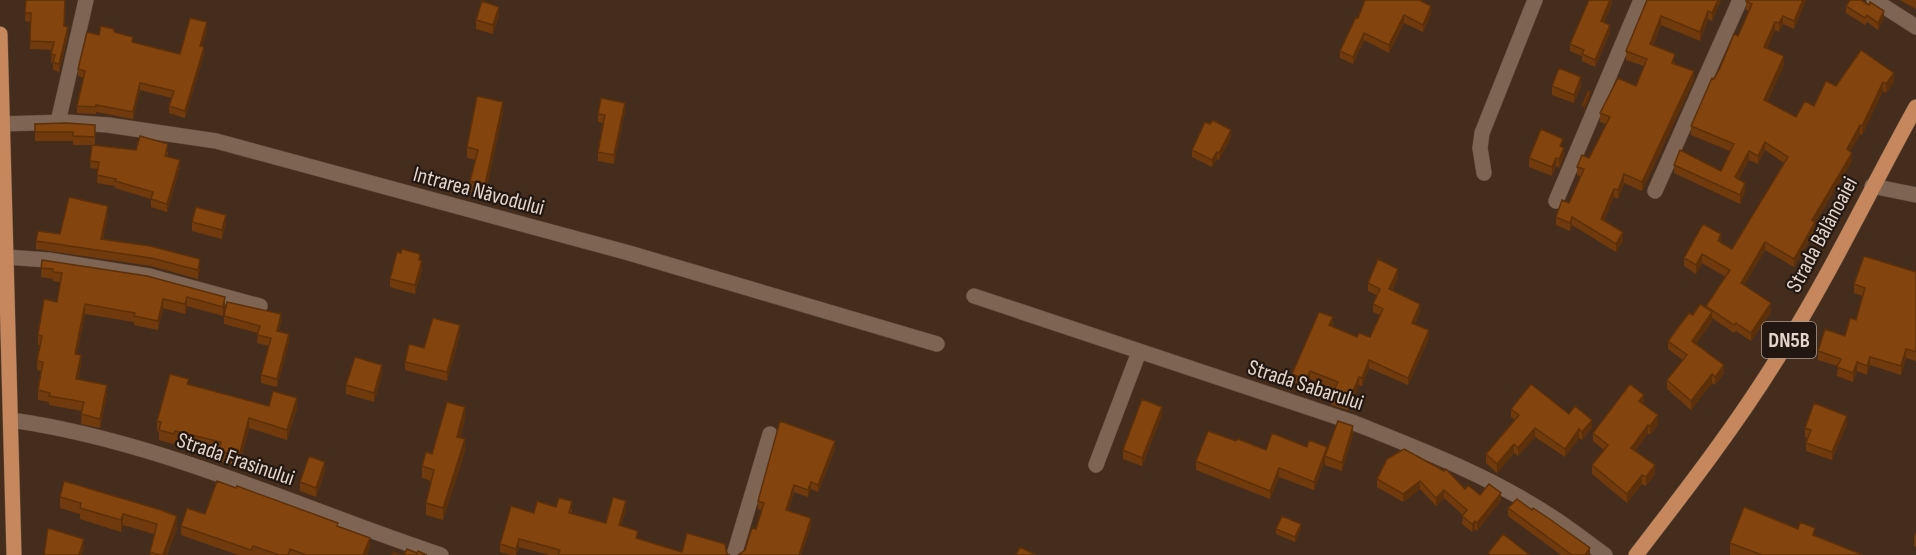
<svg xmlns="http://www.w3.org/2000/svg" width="1916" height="555" font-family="'Sofia Sans Condensed',sans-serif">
<rect width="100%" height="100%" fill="#452d1d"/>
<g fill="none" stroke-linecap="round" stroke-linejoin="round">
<defs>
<path id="minor" d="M 1874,0 L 1916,27
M 58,122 L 86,0
M 1,124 L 66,122 L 108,125 L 216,141 L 629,253 L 937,344
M 1484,173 L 1480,148 L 1482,133 L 1535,0
M 1872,186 L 1916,195
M 1655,191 L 1740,0
M 1556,201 L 1641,0
M 6,257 L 48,260 L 149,276 L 260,306
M 974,296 L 1352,422 C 1419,449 1488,475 1549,515 C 1568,527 1587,542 1605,555
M 11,420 C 160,441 299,508 441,555
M 1096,465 L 1139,352
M 734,555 L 770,434"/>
<path id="major" d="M 0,34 L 14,555
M 1636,555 C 1687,489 1738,423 1782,351 C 1831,273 1871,188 1916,107"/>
</defs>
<!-- minor casing -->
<use href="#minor" stroke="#5e4a3c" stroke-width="16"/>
<!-- major casing -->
<use href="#major" stroke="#5e4a3c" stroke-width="16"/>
<!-- minor -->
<use href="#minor" stroke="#7e6452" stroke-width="15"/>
<!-- major -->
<use href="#major" stroke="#c5875b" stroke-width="15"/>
</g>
<!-- wall -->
<path fill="#713a0c" d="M 26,0 L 64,26 L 68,35 L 59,72 L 53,70 L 53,63 L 51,63 L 52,50 L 30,49 L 31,22 L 25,21 Z
M 1612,0 L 1612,4 L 1604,22 L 1610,32 L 1595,67 L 1582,61 L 1582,56 L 1570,51 L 1570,44 Z
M 1647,0 L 1721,0 L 1712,21 L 1708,19 L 1700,41 L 1661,25 L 1653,45 L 1675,63 L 1675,64 L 1694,80 L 1642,191 L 1624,183 L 1618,199 L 1614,197 L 1604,220 L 1623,241 L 1616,252 L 1572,225 L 1570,231 L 1556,225 L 1556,217 L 1569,203 L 1581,177 L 1577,175 L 1577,167 L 1589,158 L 1606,124 L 1600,122 L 1600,113 L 1636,86 L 1644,66 L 1626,60 L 1626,51 Z
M 1806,0 L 1794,29 L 1783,24 L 1779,32 L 1775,30 L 1767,49 L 1784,65 L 1767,102 L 1796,117 L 1814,106 L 1836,86 L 1894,82 L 1886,93 L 1883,91 L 1862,135 L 1860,134 L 1850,151 L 1852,161 L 1815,223 L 1815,231 L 1794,267 L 1765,250 L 1744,285 L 1771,312 L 1751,341 L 1736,331 L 1734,333 L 1712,318 L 1712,321 L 1696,344 L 1724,373 L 1715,385 L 1712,383 L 1691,410 L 1667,389 L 1667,380 L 1683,360 L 1668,349 L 1668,341 L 1693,315 L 1706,308 L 1706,306 L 1726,277 L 1702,263 L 1696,274 L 1684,266 L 1684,258 L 1721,242 L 1721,243 L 1732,249 L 1784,163 L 1765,150 L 1758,164 L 1749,160 L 1739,179 L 1745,192 L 1740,204 L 1674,173 L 1674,165 L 1721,171 L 1730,151 L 1691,135 L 1691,126 L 1714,79 L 1738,36 L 1749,11 L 1746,10 L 1746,1 Z
M 1900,0 L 1916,0 L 1916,9 Z
M 1846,6 L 1884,18 L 1878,30 L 1867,22 L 1865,25 L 1846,13 Z
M 1431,14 L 1423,32 L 1404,23 L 1389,53 L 1364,40 L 1353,64 L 1340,58 L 1340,51 L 1358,18 Z
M 499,15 L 493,34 L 476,29 L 476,20 Z
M 207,30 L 202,46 L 204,54 L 185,118 L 169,113 L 169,106 L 172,98 L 140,90 L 133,119 L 96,112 L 96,114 L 77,113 L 77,106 L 84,78 L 78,76 L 78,69 L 99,35 L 114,32 L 133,42 L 180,54 Z
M 1552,86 L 1581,86 L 1574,103 L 1552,95 Z
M 625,111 L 614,164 L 598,161 L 598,152 L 603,123 L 598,122 L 598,114 Z
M 503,113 L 485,196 L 470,192 L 470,181 L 476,160 L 467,158 L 467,147 Z
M 35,124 L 95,125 L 95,145 L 136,150 L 168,152 L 167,156 L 180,167 L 167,212 L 151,207 L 151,199 L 115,188 L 115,186 L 97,183 L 98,169 L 90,168 L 92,145 L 73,145 L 73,141 L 35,141 Z
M 1231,137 L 1219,160 L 1217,159 L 1212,167 L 1192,157 L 1192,150 Z
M 1563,147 L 1564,156 L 1559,168 L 1556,166 L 1552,176 L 1529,167 L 1529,158 Z
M 108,214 L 103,240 L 200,268 L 198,279 L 151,266 L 36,249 L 36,241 L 60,234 Z
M 192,222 L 226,223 L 222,239 L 192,231 Z
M 401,253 L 420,260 L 422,269 L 415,294 L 390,287 L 390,279 Z
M 42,260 L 225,307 L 223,316 L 187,306 L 185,314 L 163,308 L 158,330 L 134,325 L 134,322 L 85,314 L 77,354 L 81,365 L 78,379 L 107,394 L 100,428 L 81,424 L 82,411 L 49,405 L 49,402 L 38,400 L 38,390 L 41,371 L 37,370 L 37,361 L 40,345 L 38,345 L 38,335 L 57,302 L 60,282 L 53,281 L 53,279 L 41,277 Z
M 1916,272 L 1916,361 L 1906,358 L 1901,375 L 1870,365 L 1867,375 L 1857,371 L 1853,382 L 1837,376 L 1838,366 L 1818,360 L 1818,351 L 1845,336 L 1856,320 L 1863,296 L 1854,293 L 1854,284 Z
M 1398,277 L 1392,291 L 1420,312 L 1415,324 L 1429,338 L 1408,385 L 1369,368 L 1362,386 L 1359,385 L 1348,410 L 1331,405 L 1331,397 L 1335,389 L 1310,379 L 1306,388 L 1292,382 L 1292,374 L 1333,325 L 1332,327 L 1357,337 L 1370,337 L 1380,315 L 1373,312 L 1373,304 L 1377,295 L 1368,291 L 1368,283 Z
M 224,316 L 281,322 L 279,331 L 289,342 L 277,387 L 261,383 L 261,375 L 269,346 L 257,343 L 258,333 L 224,324 Z
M 460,334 L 447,381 L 405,370 L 405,362 L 424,348 Z
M 382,374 L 374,402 L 346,394 L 346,385 Z
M 189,385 L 269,406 L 297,408 L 287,440 L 249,428 L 239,466 L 219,461 L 219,452 L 175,441 L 174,444 L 159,440 L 159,432 L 157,431 L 157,421 Z
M 1644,404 L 1658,424 L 1650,435 L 1648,433 L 1635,451 L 1655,474 L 1646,486 L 1642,484 L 1627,503 L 1592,474 L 1592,465 L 1604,450 L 1593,441 L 1593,433 Z
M 1511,409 L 1569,414 L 1592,428 L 1582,440 L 1579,438 L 1565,457 L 1535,437 L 1518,456 L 1514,453 L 1497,473 L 1486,463 L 1486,454 L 1515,420 L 1511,417 Z
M 1162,415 L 1142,466 L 1123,459 L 1123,450 Z
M 465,419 L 460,438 L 465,451 L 443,520 L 426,515 L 426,503 L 431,481 L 422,478 L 422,466 L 432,454 Z
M 1847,424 L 1832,460 L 1806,451 L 1806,443 L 1808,438 L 1805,437 L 1805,428 Z
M 1353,435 L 1342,471 L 1325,465 L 1325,460 L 1314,490 L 1279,477 L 1270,499 L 1196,470 L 1196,461 L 1236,441 L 1266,450 L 1307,447 L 1327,451 Z
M 835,449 L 818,492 L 811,489 L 808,497 L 794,492 L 788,511 L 811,526 L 801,555 L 738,555 L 745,550 L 756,529 L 762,510 L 758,509 L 758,501 Z
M 1387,459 L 1465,489 L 1480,495 L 1501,500 L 1477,531 L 1475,529 L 1472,532 L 1462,524 L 1463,515 L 1444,498 L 1436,506 L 1420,489 L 1403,502 L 1377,487 L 1377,479 Z
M 325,471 L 316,497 L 300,491 L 300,482 Z
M 60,497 L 177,528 L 167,555 L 150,555 L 154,534 L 123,525 L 121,532 L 80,519 L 80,514 L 60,508 Z
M 556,507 L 572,509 L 571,513 L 606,523 L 626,509 L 621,525 L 638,538 L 682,552 L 727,554 L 730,555 L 550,555 L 519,547 L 516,555 L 511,555 L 500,552 L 500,544 L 534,513 Z
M 1508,508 L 1590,555 L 1561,555 L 1508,516 Z
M 181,526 L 338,526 L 370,547 L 367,555 L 238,555 L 181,535 Z
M 1301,528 L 1295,542 L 1276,534 L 1276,529 Z
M 1916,532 L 1916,547 L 1914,546 L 1914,537 Z
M 1815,536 L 1863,555 L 1730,555 L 1730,543 Z"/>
<!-- shaded-wall -->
<path fill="#5c300a" d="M 1610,0 L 1612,0 L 1612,4 L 1601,28 L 1601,21 Z
M 1718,0 L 1721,0 L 1712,21 L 1712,13 Z
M 1803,0 L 1806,0 L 1794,29 L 1794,21 Z
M 1431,6 L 1431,14 L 1423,32 L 1423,25 Z
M 499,7 L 499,15 L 493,34 L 493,25 Z
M 1708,11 L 1708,19 L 1700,41 L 1700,32 Z
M 1884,11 L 1884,18 L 1878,30 L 1878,23 Z
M 1404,15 L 1404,23 L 1389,53 L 1389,45 Z
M 1661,16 L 1661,25 L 1650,53 L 1650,44 Z
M 1783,16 L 1783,24 L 1779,32 L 1779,23 Z
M 207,22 L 207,30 L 200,53 L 200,46 Z
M 1775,22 L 1775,30 L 1764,56 L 1764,47 Z
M 1610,25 L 1610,32 L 1595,67 L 1595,60 Z
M 68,27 L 68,35 L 59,72 L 59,64 Z
M 1364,33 L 1364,40 L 1353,64 L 1353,57 Z
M 204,47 L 204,54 L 185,118 L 185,111 Z
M 1784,56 L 1784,65 L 1764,109 L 1764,100 Z
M 1694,71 L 1694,80 L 1642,191 L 1642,182 Z
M 1894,73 L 1894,82 L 1886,93 L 1886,84 Z
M 1581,77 L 1581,86 L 1574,103 L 1574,95 Z
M 1883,82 L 1883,91 L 1862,135 L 1862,126 Z
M 140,83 L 140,90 L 133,119 L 133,112 Z
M 1590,92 L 1590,97 L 1584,111 L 1584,106 Z
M 503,102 L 503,113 L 485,196 L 485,185 Z
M 625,103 L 625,111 L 614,164 L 614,155 Z
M 1860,125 L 1860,134 L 1847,158 L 1847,149 Z
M 1231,130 L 1231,137 L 1219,160 L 1219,153 Z
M 1765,142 L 1765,150 L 1758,164 L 1758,156 Z
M 1564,148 L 1564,156 L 1559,168 L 1559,159 Z
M 1749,151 L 1749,160 L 1735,186 L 1735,177 Z
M 1217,152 L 1217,159 L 1212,167 L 1212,160 Z
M 1852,153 L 1852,161 L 1815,223 L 1815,231 L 1794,267 L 1794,259 L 1812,220 Z
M 1556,158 L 1556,166 L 1552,176 L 1552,167 Z
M 180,160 L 180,167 L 167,212 L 167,204 Z
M 1624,174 L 1624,183 L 1618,199 L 1618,190 Z
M 1745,183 L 1745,192 L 1740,204 L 1740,195 Z
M 1614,189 L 1614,197 L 1601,227 L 1601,219 Z
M 108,206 L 108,214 L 101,248 L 101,239 Z
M 226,215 L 226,223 L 222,239 L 222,230 Z
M 1572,217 L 1572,225 L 1570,231 L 1570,223 Z
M 1623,232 L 1623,241 L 1616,252 L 1616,244 Z
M 1721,234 L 1721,242 L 1718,250 L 1718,241 Z
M 1765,242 L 1765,250 L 1741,291 L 1741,283 Z
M 1702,254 L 1702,263 L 1696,274 L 1696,265 Z
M 200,259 L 200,268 L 198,279 L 198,270 Z
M 422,260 L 422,269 L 415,294 L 415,285 Z
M 1398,269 L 1398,277 L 1389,297 L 1389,289 Z
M 187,297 L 187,306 L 185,314 L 185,304 Z
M 225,297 L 225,307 L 223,316 L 223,307 Z
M 163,299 L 163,308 L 158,330 L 158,321 Z
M 1771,303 L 1771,312 L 1751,341 L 1751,333 Z
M 85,304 L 85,314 L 75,363 L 75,354 Z
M 1420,304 L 1420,312 L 1412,331 L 1412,323 Z
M 1712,312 L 1712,321 L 1692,349 L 1692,341 Z
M 281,314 L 281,322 L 277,339 L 277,331 Z
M 1333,317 L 1333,325 L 1329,333 L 1329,325 Z
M 460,325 L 460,334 L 447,381 L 447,372 Z
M 1429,330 L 1429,338 L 1408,385 L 1408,378 Z
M 289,334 L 289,342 L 277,387 L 277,379 Z
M 1906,349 L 1906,358 L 1901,375 L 1901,366 Z
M 81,355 L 81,365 L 76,388 L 76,379 Z
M 1870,357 L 1870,365 L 1867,375 L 1867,366 Z
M 1369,360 L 1369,368 L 1362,386 L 1362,378 Z
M 1857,362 L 1857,371 L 1853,382 L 1853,373 Z
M 382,365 L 382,374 L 374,402 L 374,393 Z
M 1724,365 L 1724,373 L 1715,385 L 1715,377 Z
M 1310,371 L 1310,379 L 1306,388 L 1306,380 Z
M 1712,374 L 1712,383 L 1691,410 L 1691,401 Z
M 1359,377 L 1359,385 L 1348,410 L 1348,403 Z
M 107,385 L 107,394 L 100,428 L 100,419 Z
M 1644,395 L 1644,404 L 1639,401 Z
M 297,398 L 297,408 L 287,440 L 287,430 Z
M 465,407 L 465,419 L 457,448 L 457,437 Z
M 1162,407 L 1162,415 L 1142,466 L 1142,458 Z
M 1658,415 L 1658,424 L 1650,435 L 1650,426 Z
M 1847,416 L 1847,424 L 1832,460 L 1832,452 Z
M 249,418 L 249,428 L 239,466 L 239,456 Z
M 1592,420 L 1592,428 L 1582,440 L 1582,432 Z
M 1648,425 L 1648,433 L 1631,457 L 1631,448 Z
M 1353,426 L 1353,435 L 1342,471 L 1342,463 Z
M 1535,428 L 1535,437 L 1518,456 L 1518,448 Z
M 1579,429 L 1579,438 L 1565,457 L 1565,449 Z
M 465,439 L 465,451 L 443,520 L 443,508 Z
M 835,441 L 835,449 L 818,492 L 818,485 Z
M 1514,444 L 1514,453 L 1497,473 L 1497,464 Z
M 1327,447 L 1327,455 L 1325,456 L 1325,460 L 1314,490 L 1314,482 Z
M 325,462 L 325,471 L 316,497 L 316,488 Z
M 1655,465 L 1655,474 L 1646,486 L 1646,477 Z
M 1279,468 L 1279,477 L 1270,499 L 1270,491 Z
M 1642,475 L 1642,484 L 1627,503 L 1627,494 Z
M 1420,481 L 1420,489 L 1403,502 L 1403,494 Z
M 811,482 L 811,489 L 808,497 L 808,490 Z
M 794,485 L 794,492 L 786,518 L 786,510 Z
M 1444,490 L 1444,498 L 1436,506 L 1436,498 Z
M 1501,493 L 1501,500 L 1477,531 L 1477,523 Z
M 626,501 L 626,509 L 619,532 L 619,525 Z
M 123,514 L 123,525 L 121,532 L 121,520 Z
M 177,516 L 177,528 L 167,555 L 163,555 Z
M 811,518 L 811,526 L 801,555 L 799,555 Z
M 1475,521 L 1475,529 L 1472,532 L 1472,524 Z
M 1301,524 L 1301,528 L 1295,542 L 1295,537 Z
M 370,538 L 370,547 L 367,555 L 363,555 Z
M 84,539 L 84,547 L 82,555 L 79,555 Z
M 519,539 L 519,547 L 516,555 L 516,549 Z
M 1590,548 L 1590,555 L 1585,555 Z"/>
<!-- building -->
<path fill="#83440e" stroke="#5c300a" stroke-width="1.5" d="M 26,0 L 65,0 L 64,26 L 68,27 L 59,64 L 53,62 L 55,55 L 51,54 L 54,42 L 30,41 L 31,13 L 25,13 Z
M 1365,0 L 1419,0 L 1431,6 L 1423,25 L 1404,15 L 1389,45 L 1364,33 L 1353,57 L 1340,51 L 1356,17 L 1358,18 Z
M 1589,0 L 1610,0 L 1601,21 L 1610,25 L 1595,60 L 1582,54 L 1584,50 L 1570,44 Z
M 1647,0 L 1718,0 L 1712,13 L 1708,11 L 1700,32 L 1661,16 L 1650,44 L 1675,54 L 1672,63 L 1694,71 L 1642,182 L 1624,174 L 1618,190 L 1614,189 L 1601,219 L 1623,232 L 1616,244 L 1572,217 L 1570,223 L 1556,217 L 1562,200 L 1569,203 L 1584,169 L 1577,167 L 1582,155 L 1589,158 L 1610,117 L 1600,113 L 1618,78 L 1636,86 L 1647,59 L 1626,51 Z
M 1747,0 L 1803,0 L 1794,21 L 1783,16 L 1779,23 L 1775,22 L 1764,47 L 1784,56 L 1764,100 L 1796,117 L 1805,101 L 1814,106 L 1826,81 L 1836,86 L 1861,50 L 1894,73 L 1886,84 L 1883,82 L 1862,126 L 1860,125 L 1847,149 L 1852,153 L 1812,220 L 1815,222 L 1794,259 L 1765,242 L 1741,283 L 1771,303 L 1751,333 L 1736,323 L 1734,325 L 1706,306 L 1730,270 L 1702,254 L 1696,265 L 1684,258 L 1703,224 L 1721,234 L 1718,241 L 1732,249 L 1788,157 L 1765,142 L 1758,156 L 1749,151 L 1735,177 L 1745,183 L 1740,195 L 1674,165 L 1680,150 L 1721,171 L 1734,144 L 1691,126 L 1712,78 L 1714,79 L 1720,68 L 1734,34 L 1738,36 L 1752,4 L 1746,1 Z
M 1850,0 L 1861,0 L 1869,5 L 1870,2 L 1884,11 L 1878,23 L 1867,15 L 1865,18 L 1846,6 Z
M 482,1 L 499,7 L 493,25 L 476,20 Z
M 190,18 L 207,22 L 200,46 L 204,47 L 185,111 L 169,106 L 174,91 L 140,83 L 133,112 L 96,105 L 96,107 L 77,106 L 85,71 L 78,69 L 87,32 L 99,35 L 101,26 L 114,29 L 114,32 L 133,37 L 132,42 L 180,54 Z
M 1559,68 L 1581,77 L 1574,95 L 1552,86 Z
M 1588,91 L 1590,92 L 1584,106 L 1582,106 Z
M 477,96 L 503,102 L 485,185 L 470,181 L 478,150 L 467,147 Z
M 601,98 L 625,103 L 614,155 L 598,152 L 605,115 L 598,114 Z
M 1213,120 L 1231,130 L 1219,153 L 1217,152 L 1212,160 L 1192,150 L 1205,122 L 1210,124 Z
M 66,123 L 95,125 L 95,137 L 73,136 L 73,132 L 35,132 L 35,124 Z
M 1541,129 L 1563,139 L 1560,146 L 1564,148 L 1559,159 L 1556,158 L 1552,167 L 1529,158 Z
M 140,136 L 168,144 L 165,156 L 180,160 L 167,204 L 151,199 L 153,192 L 115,181 L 116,179 L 97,175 L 99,162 L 90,161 L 92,145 L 136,150 Z
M 69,197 L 108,206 L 101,239 L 150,246 L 200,259 L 198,270 L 151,258 L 36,241 L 38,231 L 60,234 Z
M 196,207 L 226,215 L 222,230 L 192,222 Z
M 402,249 L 420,254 L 419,260 L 422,260 L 415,285 L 390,279 L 397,252 L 401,253 Z
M 1864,256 L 1916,272 L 1916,352 L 1906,349 L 1901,366 L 1870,357 L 1867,366 L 1857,362 L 1853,373 L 1837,367 L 1841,359 L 1818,351 L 1825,329 L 1845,336 L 1850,318 L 1856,320 L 1865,288 L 1854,284 Z
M 1378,259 L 1398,269 L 1389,289 L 1420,304 L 1412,323 L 1429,330 L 1408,378 L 1369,360 L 1362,378 L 1359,377 L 1348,403 L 1331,397 L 1338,382 L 1310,371 L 1306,380 L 1292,374 L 1319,312 L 1333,317 L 1329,325 L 1357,337 L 1359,333 L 1370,337 L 1383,309 L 1373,304 L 1380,289 L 1368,283 Z
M 42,260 L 147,276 L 225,297 L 223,307 L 187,297 L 185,304 L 163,299 L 158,321 L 134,316 L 135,313 L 85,304 L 75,354 L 81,355 L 76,379 L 107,385 L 100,419 L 81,414 L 84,402 L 49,396 L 50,393 L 38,390 L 43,362 L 37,361 L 42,336 L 38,335 L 44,299 L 57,302 L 62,273 L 53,272 L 53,269 L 41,268 Z
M 227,302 L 281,314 L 277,331 L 289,334 L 277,379 L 261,375 L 271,338 L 257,335 L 260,326 L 224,316 Z
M 1700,304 L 1712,312 L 1692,341 L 1724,365 L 1715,377 L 1712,374 L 1691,401 L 1667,380 L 1687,355 L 1668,341 L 1689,313 L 1693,315 Z
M 433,318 L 460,325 L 447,372 L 405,362 L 409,344 L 424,348 Z
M 355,357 L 382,365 L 374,393 L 346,385 Z
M 170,374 L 189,379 L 187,384 L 269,406 L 273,391 L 297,398 L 287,430 L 249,418 L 239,456 L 219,451 L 221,442 L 175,431 L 174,434 L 159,430 L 161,422 L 157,421 Z
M 1531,384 L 1569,414 L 1575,406 L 1592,420 L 1582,432 L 1579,429 L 1565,449 L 1535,428 L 1518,448 L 1514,444 L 1497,464 L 1486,454 L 1519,415 L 1511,409 Z
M 1630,384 L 1644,395 L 1639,401 L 1658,415 L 1650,426 L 1648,425 L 1631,448 L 1655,465 L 1646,477 L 1642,475 L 1627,494 L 1592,465 L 1608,445 L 1593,433 Z
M 1142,399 L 1162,407 L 1142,458 L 1123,450 Z
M 447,402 L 465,407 L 457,437 L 465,439 L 443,508 L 426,503 L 434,470 L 422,466 L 426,452 L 432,454 Z
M 1814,403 L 1847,416 L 1832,452 L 1806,443 L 1811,430 L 1805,428 Z
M 780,421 L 835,441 L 818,485 L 811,482 L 808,490 L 794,485 L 786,510 L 811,518 L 799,555 L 738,555 L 745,550 L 752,528 L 756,529 L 764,503 L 758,501 Z
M 1338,421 L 1353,426 L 1342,463 L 1325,456 Z
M 1208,431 L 1236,441 L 1238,439 L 1266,450 L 1272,433 L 1307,447 L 1309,440 L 1327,447 L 1314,482 L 1279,468 L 1270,491 L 1196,461 Z
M 1404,449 L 1444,471 L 1446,469 L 1465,489 L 1468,485 L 1480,495 L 1489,484 L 1501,493 L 1477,523 L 1475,521 L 1472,524 L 1462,516 L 1467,510 L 1444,490 L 1436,498 L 1420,481 L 1403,494 L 1377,479 L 1387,459 Z
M 309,456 L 325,462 L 316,488 L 300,482 Z
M 64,481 L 161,510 L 177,516 L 163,555 L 160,555 L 150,552 L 157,524 L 123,514 L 121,520 L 80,508 L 81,503 L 60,497 Z
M 217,481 L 236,488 L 237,486 L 338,523 L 337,526 L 370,538 L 363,555 L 306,555 L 290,549 L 288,555 L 279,555 L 253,546 L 251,550 L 181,526 L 187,508 L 205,514 Z
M 613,497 L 626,501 L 619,525 L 638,531 L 636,538 L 682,552 L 687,533 L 725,544 L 727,554 L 730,555 L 558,555 L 560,550 L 519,539 L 516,549 L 500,544 L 511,506 L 534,513 L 537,501 L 556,507 L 559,498 L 572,501 L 569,513 L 606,523 Z
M 1517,499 L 1532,510 L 1533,508 L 1551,520 L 1590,548 L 1585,555 L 1572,555 L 1508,508 Z
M 1744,507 L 1798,529 L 1800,522 L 1815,528 L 1813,535 L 1863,555 L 1762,555 L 1730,543 Z
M 1282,516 L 1301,524 L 1295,537 L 1276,529 Z
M 48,528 L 84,539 L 79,555 L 44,555 Z
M 1503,534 L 1530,555 L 1490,555 L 1488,553 Z
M 1020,547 L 1036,555 L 1016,555 Z
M 407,549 L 417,553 L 418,551 L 427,555 L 404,555 Z
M 393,552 L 401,555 L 392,555 Z"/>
<g text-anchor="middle" stroke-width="4.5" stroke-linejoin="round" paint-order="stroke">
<!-- shield labels -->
<rect fill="#231811" stroke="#aa9c93" stroke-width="1.5" x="1762" y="322" width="54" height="36" rx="4.5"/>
<g font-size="21" font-weight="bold" fill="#e4d4cb">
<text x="1789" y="347">DN5B</text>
</g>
<!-- street labels -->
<g font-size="22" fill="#e4d4cb" stroke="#231811">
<text transform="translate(479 190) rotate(15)" y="8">Intrarea Năvodului</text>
<text transform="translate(1821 234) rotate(-62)" y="8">Strada Bălănoaiei</text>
<text transform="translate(1306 384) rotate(18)" y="8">Strada Sabarului</text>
<text transform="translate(236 458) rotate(19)" y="8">Strada Frasinului</text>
</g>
</g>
</svg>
